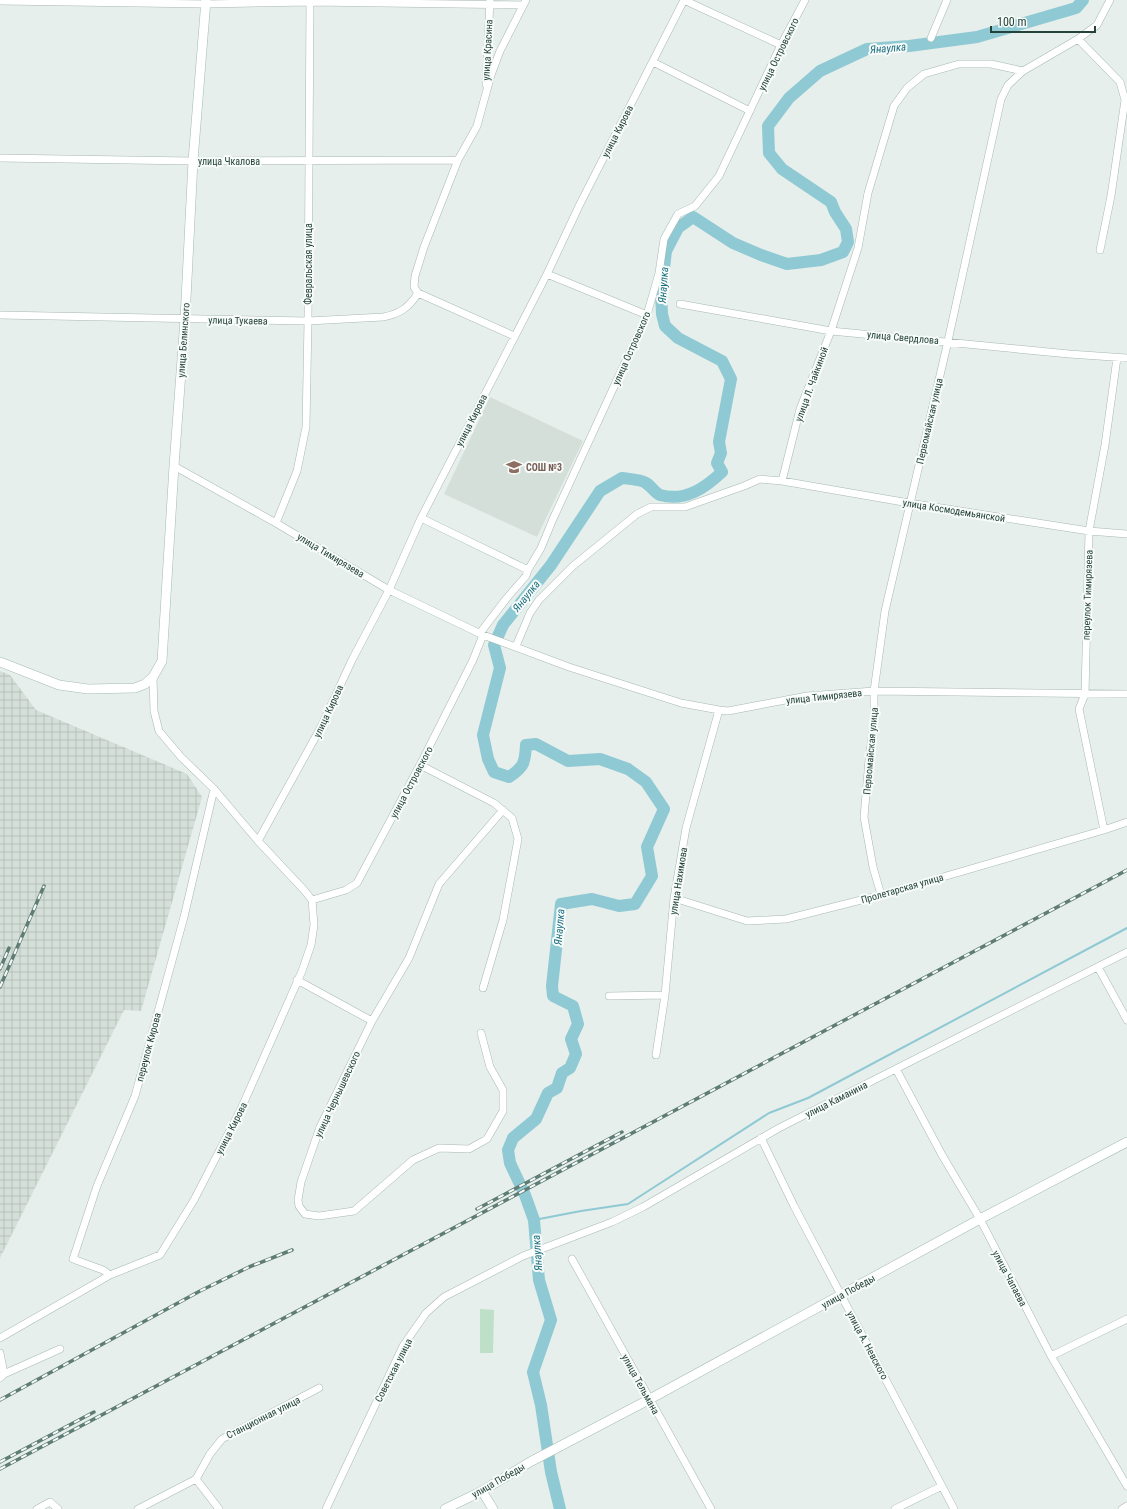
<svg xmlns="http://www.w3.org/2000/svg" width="1127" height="1509" font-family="'Roboto Condensed',sans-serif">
<defs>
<pattern id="industrial-grid" width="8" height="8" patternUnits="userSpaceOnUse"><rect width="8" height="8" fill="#d4dfda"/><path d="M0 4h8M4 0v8" fill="none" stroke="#b6c1bc"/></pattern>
</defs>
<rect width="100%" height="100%" fill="#e6efeb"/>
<!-- built -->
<path fill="#d4dfda" d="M 490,397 L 583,441 L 537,537 L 444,494 Z"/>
<!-- industrial -->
<path fill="url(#industrial-grid)" d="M 0,671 L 10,675 L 36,710 L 187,774 L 202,797 L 141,1011 L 124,1010 L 0,1258 Z"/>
<!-- green -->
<path fill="#bfe0c8" d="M 480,1309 L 494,1310 L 493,1353 L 480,1353 Z"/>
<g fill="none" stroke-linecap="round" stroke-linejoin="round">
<!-- stream -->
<path stroke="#8ec9d4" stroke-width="2" d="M 534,1220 L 581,1211 L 628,1204 L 769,1113 L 808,1098 L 1127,928"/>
<!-- river -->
<path stroke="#8ec9d4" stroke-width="12" d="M 560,1509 L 551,1472 L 541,1405 L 533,1372 L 551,1320 L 539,1280 L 534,1220 L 525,1195 L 510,1163 L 508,1150 L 513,1138 L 536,1119 L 548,1093 L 557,1088 L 562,1073 L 570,1068 L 576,1054 L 571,1039 L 578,1024 L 573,1006 L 553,996 L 552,986 L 561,904 L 592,899 L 619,906 L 635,904 L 652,876 L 647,847 L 664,809 L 646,782 L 628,769 L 600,759 L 568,761 L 536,744 L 526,745 C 525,763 524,767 509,777 L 494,772 L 488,759 L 483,735 L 500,668 L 494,645 L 503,625 L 551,565 L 600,491 L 622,478 C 629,479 640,479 646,483 C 651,486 655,493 660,495 C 685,502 705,488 722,472 L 717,463 L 721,453 L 719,442 L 731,379 L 722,361 L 678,338 L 665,326 L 662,314 L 661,294 L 666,251 L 678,228 L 693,217 L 733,243 L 761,255 L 787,264 L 821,260 L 843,252 L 848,242 L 846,229 L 835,212 L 831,202 L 782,169 L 769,153 L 768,126 L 789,98 L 820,71 L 867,49 L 909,46 L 977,37 L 1076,8 L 1083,0"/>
<defs>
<path id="street" d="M 684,0 L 781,45
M 0,1 L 206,4 L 310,2 L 523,5
M 931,38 L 947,0
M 1078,39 L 1120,82 L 1125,100 L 1111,196 L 1100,250
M 653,62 L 750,111
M 486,84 L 490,0
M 0,158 L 193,161 L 458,160
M 547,274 L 647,315
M 680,304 L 831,331 L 1069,354 L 1127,358
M 0,315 L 308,321 L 383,317 C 399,314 409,308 418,293
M 514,336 L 418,293 L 414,287 L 415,276 L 424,247 L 458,160 L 477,126 L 491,75 L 500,51 L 526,0
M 174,466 L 276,523 L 389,590 L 483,635 L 569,667 L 681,703 L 719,710 L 728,711 L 807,696 L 874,691 L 1127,694
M 782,481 L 800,409 L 831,331 L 858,248 L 868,193 L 894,106 L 907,88 L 924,74 L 959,64 L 991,64 L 1023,71
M 421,518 L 528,570
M 276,523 L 297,471 L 306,427 L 308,321 L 310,0
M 480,633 L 506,599 L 526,576 L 528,570 L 541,548 L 553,519 L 647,315 L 659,273 L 664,239 L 678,214 L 695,206 L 719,176 L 781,45 L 805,0
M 516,646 L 530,613 L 539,600 L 573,566 L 637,514 L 651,507 L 685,507 L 744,486 L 760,479 L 782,481 L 909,503 L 1089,531 L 1127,534
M 420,765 L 494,803 L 512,818 L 518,839 L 503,920 L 483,988
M 1104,830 L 1079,709 L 1085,694 L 1089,531 L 1105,445 L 1117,358
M 258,841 L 321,727 L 352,660 L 389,590 L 421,518 L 547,274 L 580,204 L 684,0
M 881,895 L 873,867 L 864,817 L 869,760 L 874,721 L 874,691 L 885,611 L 948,341 L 1001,99 L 1008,85 L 1023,71 L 1078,39 L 1097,25 L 1110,0
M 674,898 L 747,921 L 786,919 L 881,895 L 1104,830 L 1127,822
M 312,900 L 346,890 L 357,883 L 420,765 L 473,660 L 483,635
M 1098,967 L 1127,1020
M 297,980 L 372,1021
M 609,996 L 665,995
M 481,1033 L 490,1067 L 503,1090 L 503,1111 L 487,1139 L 469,1149 L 439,1148 L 413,1160 L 354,1211 L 319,1216 L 305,1214 L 299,1206 L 298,1200 L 301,1182 L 320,1127 L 372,1021 L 409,958 L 439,884 L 503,810
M 656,1055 L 665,995 L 674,898 L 686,828 L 719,710
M 896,1069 L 942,1155 L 980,1219 L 1051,1356 L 1127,1486
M 761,1138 L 794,1206 L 954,1509
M 572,1259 L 711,1509
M 110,1275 L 103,1270 L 73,1259 L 97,1186 L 135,1096 L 184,917 L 214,789
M 0,1338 L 110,1275 L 160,1255 L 194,1200 L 241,1109 L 302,971 L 311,945 L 314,925 L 312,900 L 304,890 L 258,841 L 214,789 L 181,757 L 159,731 L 154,711 L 153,677
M 0,1353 L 4,1374
M 1051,1356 L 1127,1319
M 0,1378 L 4,1374 L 60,1349
M 196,1479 L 219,1509
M 37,1509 L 50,1502 L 58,1509
M 138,1509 L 196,1479 L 210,1454 L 222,1439 L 319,1388
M 326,1509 L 403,1346 L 426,1313 L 444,1297 L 523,1256 L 612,1222 L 643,1207 L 779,1128 L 1127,952
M 895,1509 L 942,1486
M 1122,1509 L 1127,1506"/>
<path id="secondary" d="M 0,662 L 59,685 L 88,689 L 135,688 L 145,684 L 153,677 L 162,661 L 174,466 L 185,319 L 193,161 L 206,0
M 482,1491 L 493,1509
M 445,1509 L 482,1491 L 530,1462 L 650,1399 L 980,1219 L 1127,1142"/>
</defs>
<!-- street casing -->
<use href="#street" stroke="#a8b8b2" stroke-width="8"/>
<!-- secondary casing -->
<use href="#secondary" stroke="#a4bbb3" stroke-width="10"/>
<!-- street -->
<use href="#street" stroke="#fff" stroke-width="7"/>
<!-- secondary -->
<use href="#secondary" stroke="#fff" stroke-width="9"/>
<defs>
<path id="rail" d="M 0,969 L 9,948
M 0,987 L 44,886
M 477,1209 L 622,1132
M 0,1400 L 200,1291 L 249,1267 L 292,1250
M 0,1462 L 94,1412
M 0,1469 L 1127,870"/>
</defs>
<!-- rail casing -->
<use href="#rail" stroke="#5f7d75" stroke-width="3.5"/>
<!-- rail -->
<use href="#rail" stroke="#f7fbf9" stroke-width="2" stroke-dasharray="6" stroke-linecap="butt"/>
</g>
<!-- icons -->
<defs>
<symbol id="school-bare" viewBox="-9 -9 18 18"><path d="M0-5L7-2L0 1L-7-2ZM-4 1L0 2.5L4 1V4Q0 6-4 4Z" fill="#8d6e63" stroke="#f7fbf9" stroke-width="2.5" paint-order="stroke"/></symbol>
</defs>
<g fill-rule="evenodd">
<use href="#school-bare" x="503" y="456" width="22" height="22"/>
</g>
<g text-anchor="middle" stroke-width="4" stroke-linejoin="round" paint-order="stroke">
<!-- street labels -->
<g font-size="10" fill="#24423a" stroke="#f7fbf9">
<text transform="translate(487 50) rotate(-87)" y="4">улица Красина</text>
<text transform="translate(778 54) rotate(-64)" y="4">улица Островского</text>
<text transform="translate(617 131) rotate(-63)" y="4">улица Кирова</text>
<text x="229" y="165">улица Чкалова</text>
<text transform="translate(308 264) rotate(-90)" y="4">Февральская улица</text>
<text transform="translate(238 320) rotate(1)" y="4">улица Тукаева</text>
<text transform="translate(903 337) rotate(5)" y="4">улица Свердлова</text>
<text transform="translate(183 340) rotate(-86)" y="4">улица Белинского</text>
<text transform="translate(631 348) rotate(-66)" y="4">улица Островского</text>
<text transform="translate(811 384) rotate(-70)" y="4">улица Л. Чайкиной</text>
<text transform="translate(471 420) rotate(-63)" y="4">улица Кирова</text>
<text transform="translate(929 421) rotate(-77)" y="4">Первомайская улица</text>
<text transform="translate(954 510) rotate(9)" y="4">улица Космодемьянской</text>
<text transform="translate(331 555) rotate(31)" y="4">улица Тимирязева</text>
<text transform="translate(1087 595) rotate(-88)" y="4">переулок Тимирязева</text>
<text transform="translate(824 696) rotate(-6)" y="4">улица Тимирязева</text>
<text transform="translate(328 711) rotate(-65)" y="4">улица Кирова</text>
<text transform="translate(870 751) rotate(-85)" y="4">Первомайская улица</text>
<text transform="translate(411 782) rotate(-62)" y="4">улица Островского</text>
<text transform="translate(678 881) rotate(-81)" y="4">улица Нахимова</text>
<text transform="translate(902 888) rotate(-16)" y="4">Пролетарская улица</text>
<text transform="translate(148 1047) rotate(-75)" y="4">переулок Кирова</text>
<text transform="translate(337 1094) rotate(-65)" y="4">улица Чернышевского</text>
<text transform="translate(836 1099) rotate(-27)" y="4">улица Каманина</text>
<text transform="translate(231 1128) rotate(-63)" y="4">улица Кирова</text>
<text transform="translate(1010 1278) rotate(62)" y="4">улица Чапаева</text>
<text transform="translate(848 1291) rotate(-29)" y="4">улица Победы</text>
<text transform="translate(868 1345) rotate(62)" y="4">улица А. Невского</text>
<text transform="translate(393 1370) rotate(-63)" y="4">Советская улица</text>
<text transform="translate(641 1384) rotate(61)" y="4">улица Тельмана</text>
<text transform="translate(263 1417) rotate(-27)" y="4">Станционная улица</text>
<text transform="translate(498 1480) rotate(-30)" y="4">улица Победы</text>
</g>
<!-- education labels -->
<g font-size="10" font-weight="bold" fill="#785e54" stroke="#f7fbf9" text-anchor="start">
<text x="526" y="471">СОШ №3</text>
</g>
<!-- water labels -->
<g font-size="11" font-style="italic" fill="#1c6f80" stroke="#f7fbf9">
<text transform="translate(888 48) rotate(-5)" y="4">Янаулка</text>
<text transform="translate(663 285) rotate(-86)" y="4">Янаулка</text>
<text transform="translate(526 596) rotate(-51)" y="4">Янаулка</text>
<text transform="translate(559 927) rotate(-85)" y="4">Янаулка</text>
<text transform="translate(537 1253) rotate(-94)" y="4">Янаулка</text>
</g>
</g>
<!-- scale -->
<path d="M991 26v6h104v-6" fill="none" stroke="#24423a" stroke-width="2"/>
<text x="997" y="26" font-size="12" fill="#24423a" stroke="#f7fbf9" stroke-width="3" paint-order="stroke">100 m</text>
</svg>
